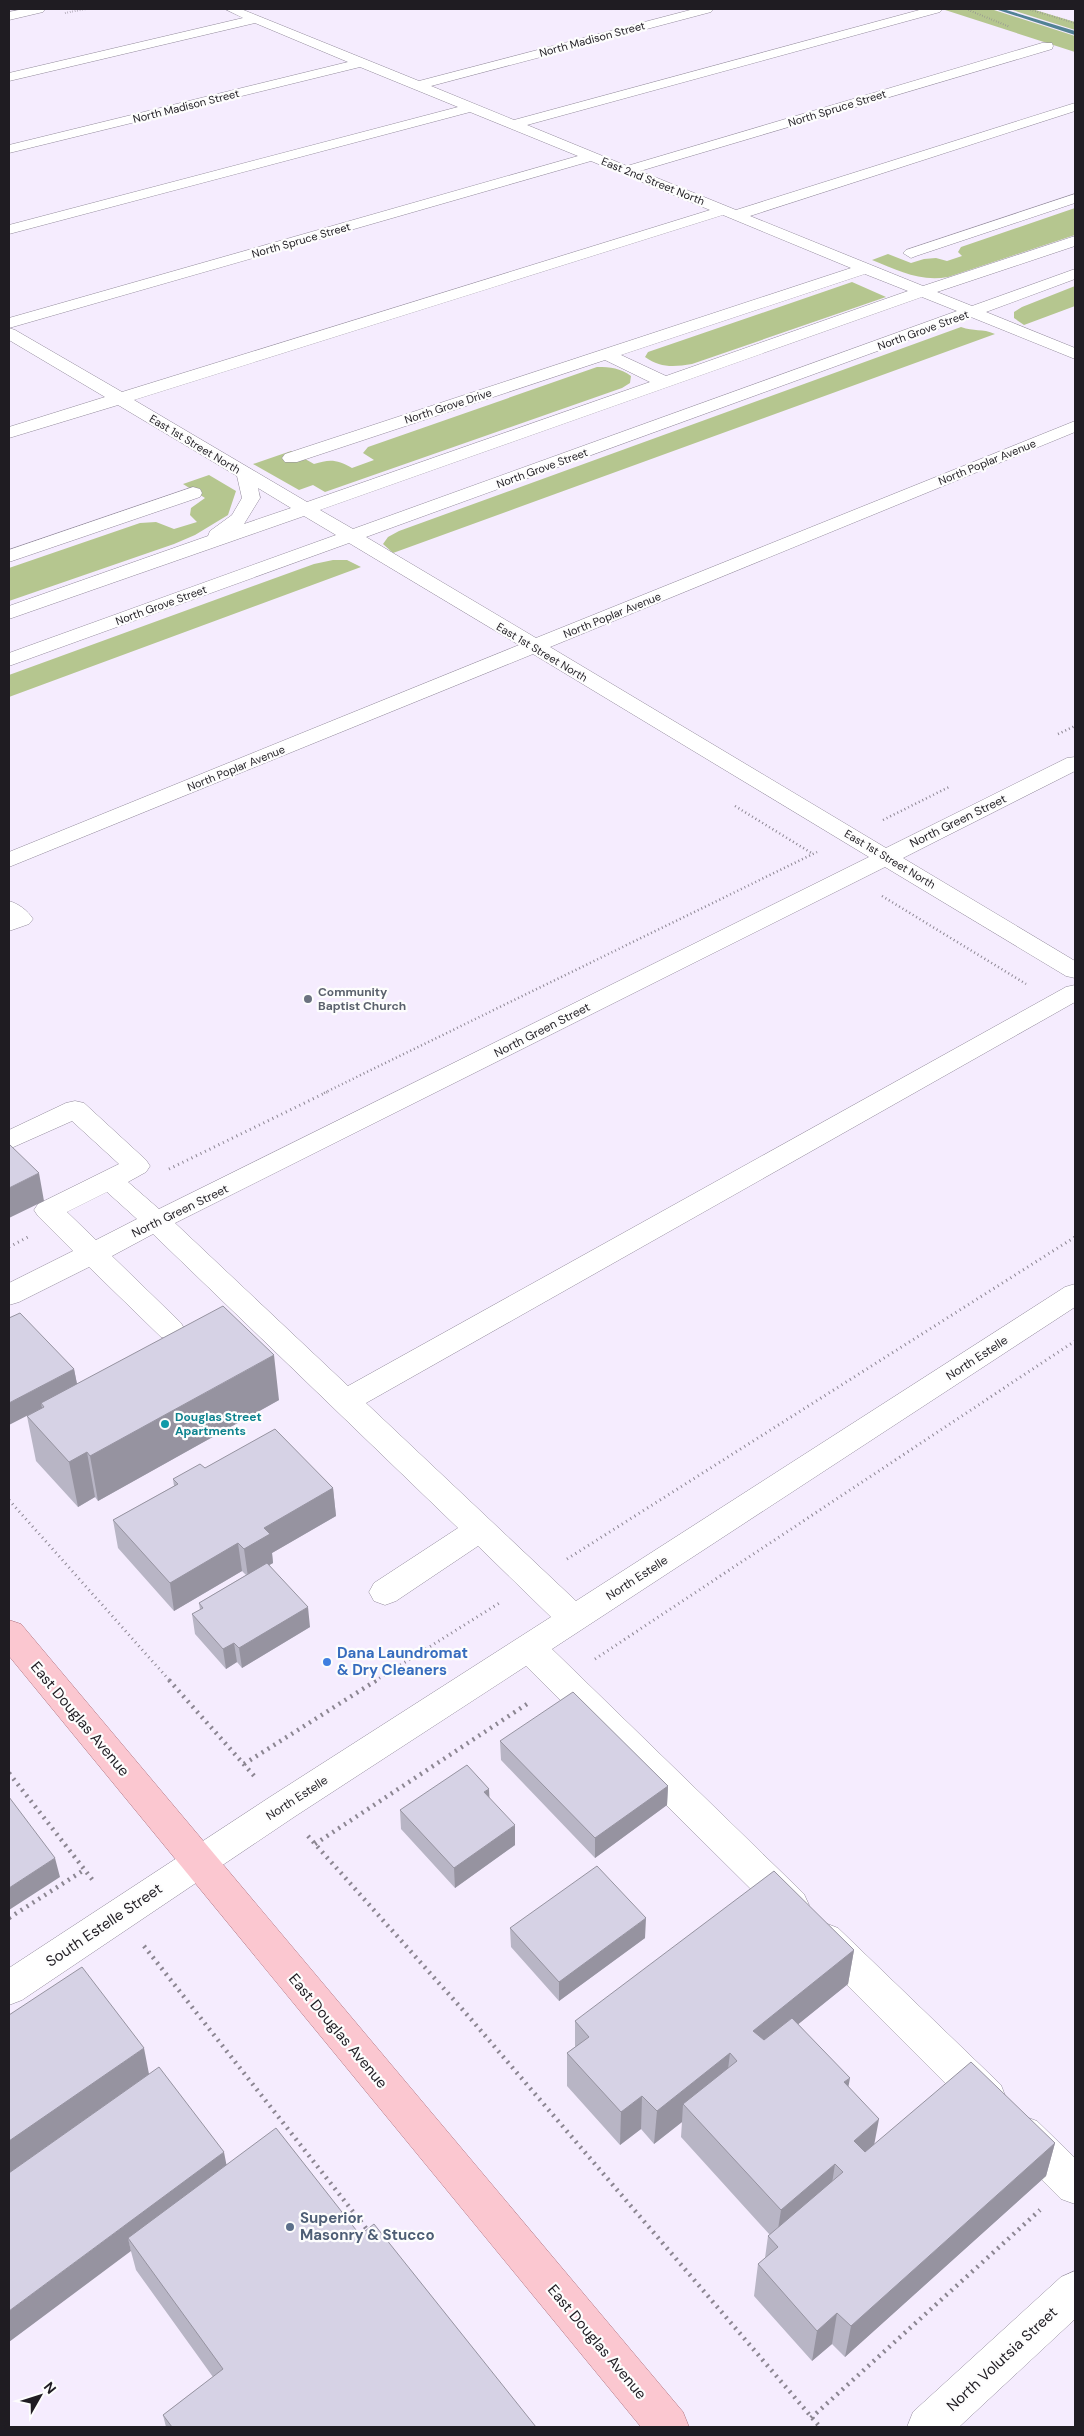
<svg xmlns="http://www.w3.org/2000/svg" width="1084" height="2436" font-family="'DM Sans',sans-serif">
<rect width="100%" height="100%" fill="#f5ecfe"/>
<!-- green -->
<path fill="#b5c68f" d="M 942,9 L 991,9 L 1075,36 L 1075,52 Z
M 1009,9 L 1032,9 L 1075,22 L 1075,30 Z
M 1075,208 L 1075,235 L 948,277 C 919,282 898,270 872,260 L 888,254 L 911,263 L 924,259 L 936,258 L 947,261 L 962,256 L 958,252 L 961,247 Z
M 852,282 L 886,297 L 692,364 C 674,367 660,368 645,357 L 648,352 Z
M 1075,286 L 1075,306 L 1024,325 L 1014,318 L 1014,312 L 1022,307 Z
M 961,327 C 974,332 982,328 995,334 L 393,553 L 383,544 L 388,537 L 399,531 Z
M 597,367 C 611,367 620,368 631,376 L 630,383 L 622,388 L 325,492 L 313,485 L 299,490 L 253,464 L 291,451 L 314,464 C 329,459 337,459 352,468 L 374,460 L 363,453 L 368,447 Z
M 209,475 L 236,491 L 228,515 L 195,535 L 174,544 L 9,601 L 9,568 L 140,523 L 156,522 L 174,529 L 197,522 L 190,515 L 191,508 L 205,498 L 183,484 Z
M 333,560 L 347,560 L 361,567 L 9,697 L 9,675 L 314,564 Z"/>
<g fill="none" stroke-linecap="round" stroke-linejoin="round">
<!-- stream -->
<path fill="#528295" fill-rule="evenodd" d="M 995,9 L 1003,9 L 1075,31 L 1075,35 Z"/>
<defs>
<path id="minor" d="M 24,9 L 45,9 L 43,12 L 9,20 L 9,12 Z
M 225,9 L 241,9 L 419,81 L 694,9 L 713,9 L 711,12 L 431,86 L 514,120 L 923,9 L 942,9 L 940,12 L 527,125 L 627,166 L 1042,43 L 1052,43 L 1053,46 L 1052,49 L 640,171 L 736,210 L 1075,103 L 1075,111 L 750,216 L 923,286 L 1075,236 L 1075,246 L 937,292 L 972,306 L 1075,269 L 1075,279 L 986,312 L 1075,348 L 1075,359 L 971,317 L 366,537 L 536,638 L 1075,421 L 1075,432 L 550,647 L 886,848 L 1067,758 L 1075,757 L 1075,771 L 903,858 L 1075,961 L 1075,978 L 1066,976 L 885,867 L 175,1223 L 348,1386 L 1066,987 L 1075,985 L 1075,1002 L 366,1403 L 576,1601 L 1065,1287 L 1075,1284 L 1075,1307 L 552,1649 L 804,1894 L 809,1905 L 804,1916 L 791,1921 L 778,1916 L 526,1666 L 294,1817 L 22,2000 L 9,2005 L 9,1968 L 270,1797 L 551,1617 L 478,1546 L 396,1601 L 385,1605 L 374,1601 L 369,1592 L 374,1583 L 458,1528 L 153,1234 L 112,1256 L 181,1323 L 185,1330 L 181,1337 L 171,1340 L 161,1337 L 89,1267 L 19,1302 L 9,1305 L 9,1283 L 73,1251 L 38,1216 L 34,1210 L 38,1204 L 119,1164 L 72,1121 L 9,1149 L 9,1130 L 66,1103 L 75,1101 L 84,1103 L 146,1160 L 150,1166 L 146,1172 L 128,1182 L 159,1209 L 869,857 L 533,654 L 9,867 L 9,852 L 519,645 L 349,543 L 9,666 L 9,653 L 336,535 L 304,516 L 9,619 L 9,606 L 208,536 L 210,531 L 232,515 L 242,498 L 237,476 L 118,405 L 9,438 L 9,427 L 105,397 L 9,340 L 9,328 L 15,330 L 122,392 L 710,210 L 591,161 L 9,328 L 9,318 L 578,156 L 470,112 L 9,234 L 9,225 L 458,107 L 360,67 L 9,153 L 9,145 L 348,62 L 255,23 L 9,81 L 9,73 L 243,18 ZM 723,215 L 851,268 L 285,454 L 282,458 L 285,462 L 297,462 L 605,360 L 650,382 L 307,502 L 134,400 ZM 865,274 L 908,291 L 666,376 L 621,355 ZM 922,297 L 957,311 L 353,529 L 320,510 ZM 258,488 L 291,508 L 244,524 L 260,498 ZM 107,1192 L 137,1219 L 96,1240 L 67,1212 Z
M 1075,194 L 1075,203 L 916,256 L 911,258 L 903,253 L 906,250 Z
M 193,487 L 200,489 L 202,493 L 200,497 L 9,562 L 9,550 Z
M 9,901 C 19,904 27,910 33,919 L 29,924 L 9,931 Z
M 825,1923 L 838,1928 L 1001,2085 L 1006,2098 L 1001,2111 L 987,2116 L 973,2111 L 812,1950 L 807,1939 L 812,1928 Z
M 1023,2116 L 1037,2121 L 1075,2158 L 1075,2204 L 1061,2199 L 1009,2147 L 1004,2134 L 1009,2121 Z
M 1075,2271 L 1075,2319 L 959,2427 L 907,2427 L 913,2412 L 1061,2277 Z"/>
<path id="major" d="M 9,1620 L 21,1624 L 683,2412 L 689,2427 L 641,2427 L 9,1656 Z"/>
</defs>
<!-- minor casing -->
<use href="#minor" stroke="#938b9c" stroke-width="1"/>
<!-- major casing -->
<use href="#major" stroke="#ad727f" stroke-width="1"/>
<!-- path-far3 -->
<path stroke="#8c8692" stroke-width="2" stroke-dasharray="0.5 2" stroke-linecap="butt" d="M 966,9 L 1010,27
M 1028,9 L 1075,23
M 65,13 L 86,9"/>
<!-- path-far2 -->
<path stroke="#8c8692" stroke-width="2.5" stroke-dasharray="1 3" stroke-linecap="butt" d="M 1058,734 L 1075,726
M 735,806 L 813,854
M 883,820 L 949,787
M 882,896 L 1026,984
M 324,1093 L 817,852"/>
<!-- path-far1 -->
<path stroke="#8c8692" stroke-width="3" stroke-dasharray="1 4" stroke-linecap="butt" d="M 169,1169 L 327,1092
M 9,1247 L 28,1237
M 9,1500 L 170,1681
M 567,1559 L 1075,1237
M 595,1659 L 1075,1341
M 375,1681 L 501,1602"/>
<!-- path -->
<path stroke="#8c8692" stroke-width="4.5" stroke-dasharray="2 5" stroke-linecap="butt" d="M 169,1680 L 256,1778
M 244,1764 L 377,1680
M 9,1773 L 95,1883
M 308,1836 L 470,2018 L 820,2427
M 315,1844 L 530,1702
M 9,1918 L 84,1870
M 144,1946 L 369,2232
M 811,2418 L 1040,2210"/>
<!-- minor -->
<use href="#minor" fill="#fff" fill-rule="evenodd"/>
<!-- major -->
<use href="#major" fill="#fbc7d0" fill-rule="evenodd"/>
</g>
<!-- wall -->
<path fill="#b8b5c5" d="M 74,1369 L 77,1384 L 279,1400 L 98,1501 L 95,1497 L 78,1507 L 36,1461 L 27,1416 Z
M 205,1468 L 333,1488 L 336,1516 L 272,1553 L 273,1563 L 269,1565 L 310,1627 L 242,1668 L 237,1662 L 226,1669 L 195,1634 L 192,1614 L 200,1610 L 199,1603 L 246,1575 L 242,1571 L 174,1611 L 118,1548 L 113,1520 L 174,1486 L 173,1479 Z
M 500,1741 L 668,1786 L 667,1805 L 595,1858 L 501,1760 Z
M 489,1798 L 515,1845 L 455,1888 L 401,1829 L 400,1810 Z
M 510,1928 L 645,1938 L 559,2001 L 511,1947 Z
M 854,1950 L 848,1984 L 798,2024 L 848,2087 L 874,2145 L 1055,2143 L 1046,2176 L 845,2357 L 832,2344 L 812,2361 L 754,2296 L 758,2264 L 765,2258 L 768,2236 L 770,2235 L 681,2137 L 682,2122 L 654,2144 L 641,2129 L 620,2145 L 567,2086 L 567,2053 L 575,2047 L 575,2021 Z
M 9,2015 L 149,2074 L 227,2165 L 360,2235 L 536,2427 L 166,2427 L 163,2415 L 213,2377 L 136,2270 L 94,2113 L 9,2173 Z"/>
<!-- shaded-wall -->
<path fill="#9693a0" d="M 39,1173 L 44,1201 L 9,1218 L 9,1188 Z
M 274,1355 L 279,1400 L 98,1501 L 90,1456 Z
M 74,1369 L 78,1389 L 41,1403 L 42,1408 L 9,1425 L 9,1403 Z
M 87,1452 L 95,1497 L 78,1507 L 69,1462 Z
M 333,1488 L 336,1516 L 272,1553 L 273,1563 L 248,1577 L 244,1549 L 264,1528 Z
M 238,1543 L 242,1571 L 174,1611 L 170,1583 Z
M 308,1607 L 310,1627 L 242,1668 L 239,1648 Z
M 234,1643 L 237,1662 L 226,1669 L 223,1649 Z
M 668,1786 L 667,1805 L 595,1858 L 595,1838 Z
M 489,1789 L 490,1808 L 484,1792 Z
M 515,1825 L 515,1845 L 455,1888 L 454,1868 Z
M 55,1858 L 60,1877 L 9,1910 L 9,1888 Z
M 646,1918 L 645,1938 L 559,2001 L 559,1982 Z
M 854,1950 L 848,1984 L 749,2064 L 753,2031 Z
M 144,2048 L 149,2074 L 9,2173 L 9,2141 Z
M 730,2053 L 726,2086 L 683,2104 L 682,2122 L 654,2144 L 657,2111 Z
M 850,2078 L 844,2111 L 844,2082 Z
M 642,2096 L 641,2129 L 620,2145 L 621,2112 Z
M 879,2119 L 873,2151 L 848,2173 L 854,2141 Z
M 1055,2143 L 1046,2176 L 845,2357 L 851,2326 Z
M 224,2152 L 229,2178 L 128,2238 L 131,2251 L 9,2342 L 9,2311 Z
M 835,2164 L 830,2197 L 776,2242 L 781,2210 Z
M 837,2313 L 832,2344 L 812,2361 L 817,2331 Z"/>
<!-- building -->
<path fill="#d6d2e5" stroke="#9693a0" d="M 9,1144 L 39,1173 L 9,1188 Z
M 223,1306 L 274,1355 L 90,1456 L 87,1452 L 69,1462 L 27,1416 L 44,1407 L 41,1403 Z
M 20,1313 L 74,1369 L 9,1403 L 9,1318 Z
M 275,1429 L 333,1488 L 264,1528 L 270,1534 L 244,1549 L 238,1543 L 170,1583 L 113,1520 L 178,1484 L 173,1479 L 200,1464 L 205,1468 Z
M 267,1563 L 308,1607 L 239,1648 L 234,1643 L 223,1649 L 192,1614 L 203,1608 L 199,1603 Z
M 573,1692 L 668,1786 L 595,1838 L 500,1741 Z
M 467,1765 L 489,1789 L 484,1792 L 515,1825 L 454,1868 L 400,1810 Z
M 9,1797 L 55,1858 L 9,1888 Z
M 597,1866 L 646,1918 L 559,1982 L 510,1928 Z
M 774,1871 L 854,1950 L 753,2031 L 764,2040 L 792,2018 L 850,2078 L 844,2082 L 879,2119 L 854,2141 L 865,2152 L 971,2062 L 1055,2143 L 851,2326 L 837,2313 L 817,2331 L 758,2264 L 778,2247 L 768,2236 L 843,2172 L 835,2164 L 781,2210 L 683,2104 L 737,2061 L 730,2053 L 657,2111 L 642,2096 L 621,2112 L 567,2053 L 589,2037 L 575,2021 Z
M 82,1967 L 144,2048 L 9,2141 L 9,2015 Z
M 159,2067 L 224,2152 L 9,2311 L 9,2173 Z
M 276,2128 L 360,2235 L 374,2224 L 536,2427 L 172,2427 L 163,2415 L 223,2369 L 128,2238 Z"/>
<!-- markers -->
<circle fill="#6b7280" stroke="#fdfdfd" stroke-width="2" cx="308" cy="999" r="5"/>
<circle fill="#0f9aa8" stroke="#fdfdfd" stroke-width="2" cx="165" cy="1424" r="5"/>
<circle fill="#3f7fe0" stroke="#fdfdfd" stroke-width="2" cx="327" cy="1662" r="5"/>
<circle fill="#5c6f8a" stroke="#fdfdfd" stroke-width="2" cx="290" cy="2227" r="5"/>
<g text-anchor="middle" stroke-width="4.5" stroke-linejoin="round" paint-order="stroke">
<!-- far-street labels -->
<g font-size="11" fill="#1f1c22" stroke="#fdfdfd">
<text transform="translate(592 39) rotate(-15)" y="4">North Madison Street</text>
<text transform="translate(186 106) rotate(-14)" y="4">North Madison Street</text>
<text transform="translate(837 108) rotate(-17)" y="4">North Spruce Street</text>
<text transform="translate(653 181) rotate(22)" y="4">East 2nd Street North</text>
<text transform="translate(301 240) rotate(-16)" y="4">North Spruce Street</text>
<text transform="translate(923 330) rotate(-20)" y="4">North Grove Street</text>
<text transform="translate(448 406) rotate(-18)" y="4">North Grove Drive</text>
<text transform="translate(195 444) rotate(31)" y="4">East 1st Street North</text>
<text transform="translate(987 462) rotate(-22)" y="4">North Poplar Avenue</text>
<text transform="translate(542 468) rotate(-20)" y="4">North Grove Street</text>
<text transform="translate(161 605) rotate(-20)" y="4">North Grove Street</text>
<text transform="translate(612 615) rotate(-22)" y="4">North Poplar Avenue</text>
<text transform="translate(542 652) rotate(31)" y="4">East 1st Street North</text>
<text transform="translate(236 768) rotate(-22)" y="4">North Poplar Avenue</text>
<text transform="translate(890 859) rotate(31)" y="4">East 1st Street North</text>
</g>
<!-- street labels -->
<g font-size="12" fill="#1f1c22" stroke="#fdfdfd">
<text transform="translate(958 821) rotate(-26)" y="4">North Green Street</text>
<text transform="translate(542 1030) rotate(-27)" y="4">North Green Street</text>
<text transform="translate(180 1211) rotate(-26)" y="4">North Green Street</text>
<text transform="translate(977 1358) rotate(-33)" y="4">North Estelle</text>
<text transform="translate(637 1578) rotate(-33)" y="4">North Estelle</text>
<text transform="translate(297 1798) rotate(-33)" y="4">North Estelle</text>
</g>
<!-- worship labels -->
<g font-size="12" font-weight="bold" fill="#5b616d" stroke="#fdfdfd" text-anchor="start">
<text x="318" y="996">Community<tspan x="318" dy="14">Baptist Church</tspan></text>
</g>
<!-- culture labels -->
<g font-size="12" font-weight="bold" fill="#0d838f" stroke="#fdfdfd" text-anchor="start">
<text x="175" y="1421">Douglas Street<tspan x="175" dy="14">Apartments</tspan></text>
</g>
<!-- near-shop labels -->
<g font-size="15" font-weight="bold" fill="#366cbe" stroke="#fdfdfd" text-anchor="start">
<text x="337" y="1658">Dana Laundromat<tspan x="337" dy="17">&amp; Dry Cleaners</tspan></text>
</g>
<!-- near-street labels -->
<g font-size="15" fill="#1f1c22" stroke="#fdfdfd">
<text transform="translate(80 1719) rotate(50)" y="5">East Douglas Avenue</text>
<text transform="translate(104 1925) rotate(-34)" y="5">South Estelle Street</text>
<text transform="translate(338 2031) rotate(50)" y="5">East Douglas Avenue</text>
<text transform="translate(597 2342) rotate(50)" y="5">East Douglas Avenue</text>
<text transform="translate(1002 2359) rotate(-43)" y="5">North Volutsia Street</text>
</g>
<!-- near-service labels -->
<g font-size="15" font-weight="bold" fill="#4e5e75" stroke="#fdfdfd" text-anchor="start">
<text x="300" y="2223">Superior<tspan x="300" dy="17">Masonry &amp; Stucco</tspan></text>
</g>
</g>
<!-- border -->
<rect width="1084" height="2436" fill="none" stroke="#1f1c22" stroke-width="20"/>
<!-- north arrow -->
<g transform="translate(40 2396) rotate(51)" stroke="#fdfdfd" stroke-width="4" paint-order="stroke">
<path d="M0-4L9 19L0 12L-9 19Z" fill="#1f1c22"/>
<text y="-8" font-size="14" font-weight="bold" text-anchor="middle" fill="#1f1c22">N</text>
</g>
</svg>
